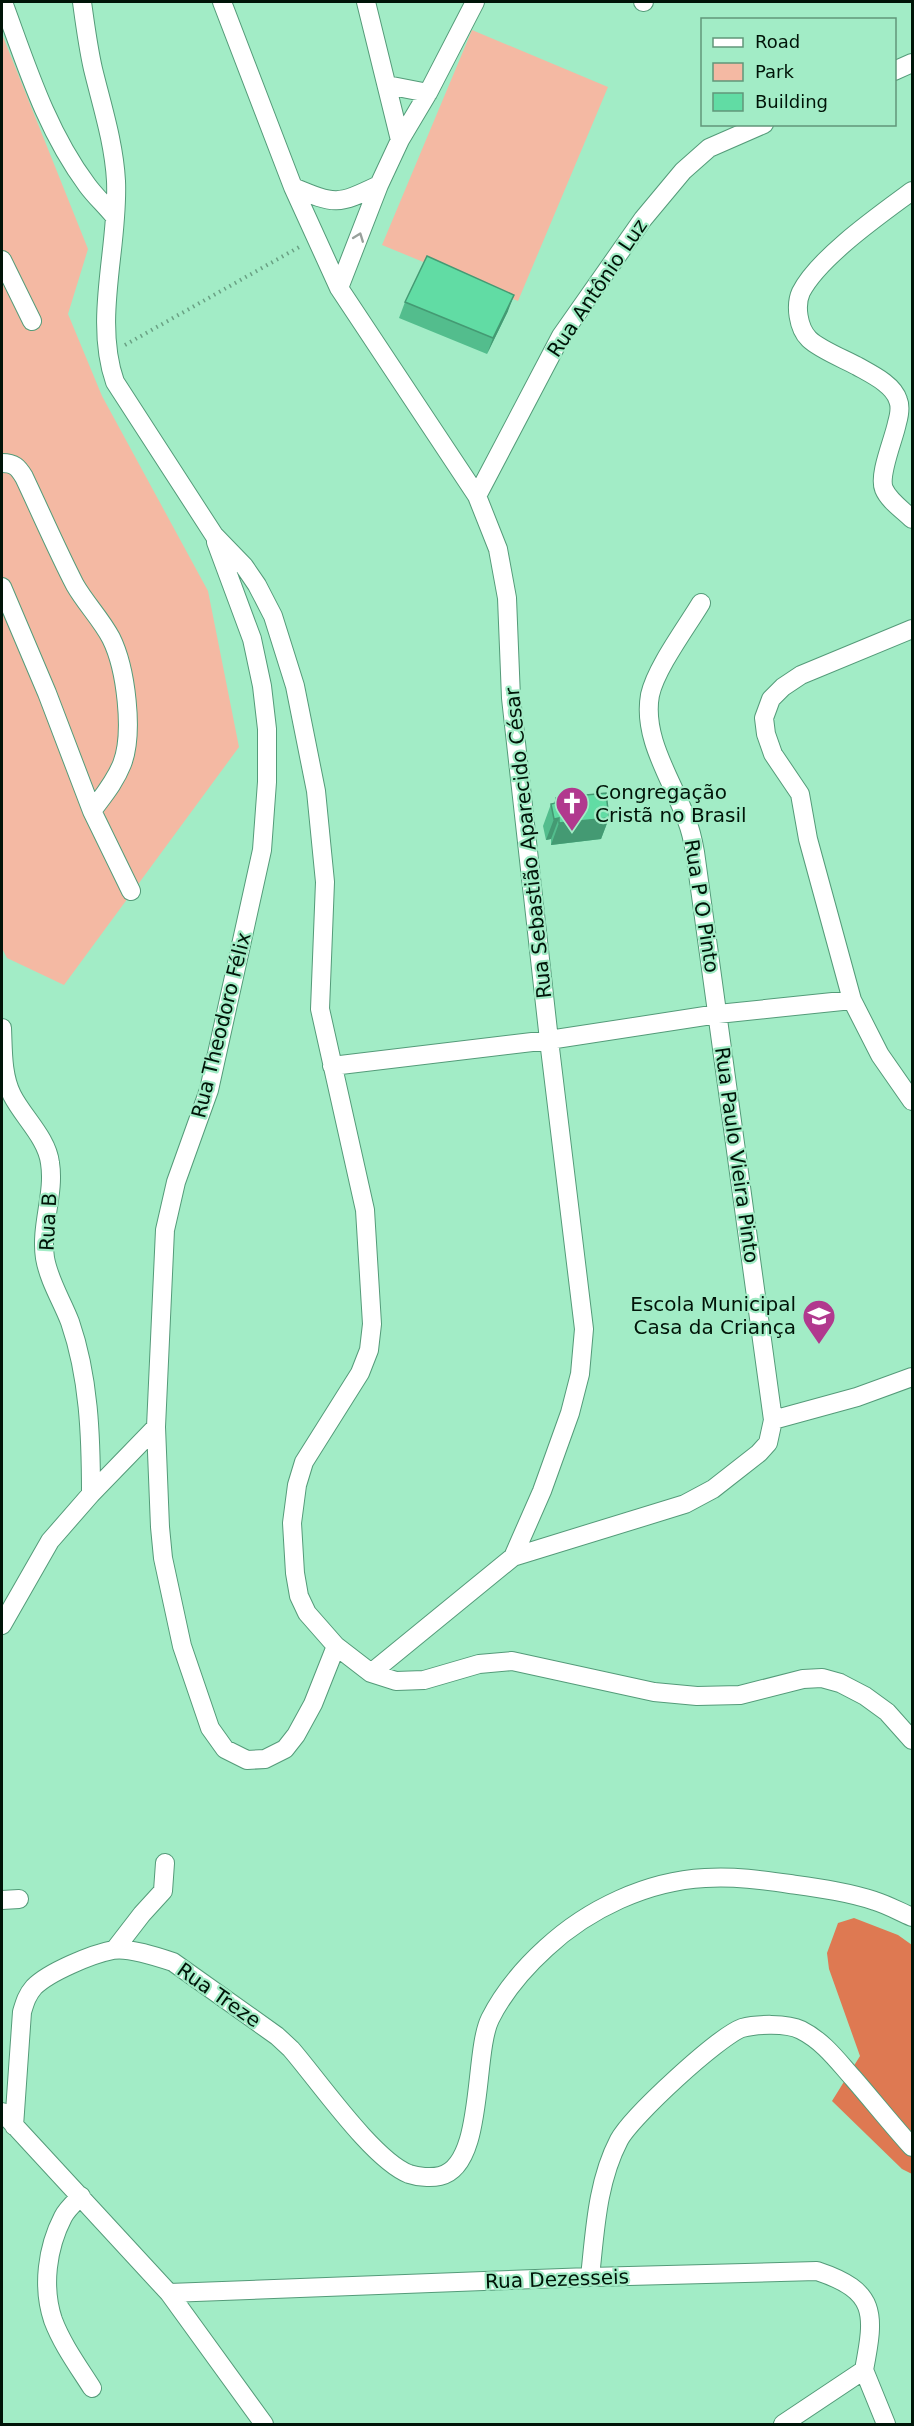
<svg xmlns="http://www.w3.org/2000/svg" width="914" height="2426" font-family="'DejaVu Sans',sans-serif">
<rect width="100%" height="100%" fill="#a2ecc6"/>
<!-- green -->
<path fill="#f4b9a3" d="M 472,30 L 608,87 L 518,301 L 382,245 Z
M 2,34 L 88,249 L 68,314 L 102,396 L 208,591 L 239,747 L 64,985 L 7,958 L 2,948 Z"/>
<!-- forest -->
<path fill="#de7952" d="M 854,1918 L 898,1935 L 912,1945 L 912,2174 L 902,2169 L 832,2101 L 860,2056 L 829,1969 L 827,1953 L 838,1923 Z"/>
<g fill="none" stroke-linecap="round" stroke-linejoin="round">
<defs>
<path id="minor" d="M 3,2 C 26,64 46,130 87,185 C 95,196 105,205 114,216
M 82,2 C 85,24 88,47 93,69 C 102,106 114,143 116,181 C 119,246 93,319 115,382 L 214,535 L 244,566 L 257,585 L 273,616 L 295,686 L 316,791 L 325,882 L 320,1009 L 365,1210 L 372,1324 L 369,1350 L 360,1373 L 304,1462 L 297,1485 L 292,1523 L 295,1573 L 299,1596 L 307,1613 L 336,1646 L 371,1673 L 396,1681 L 424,1680 L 479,1664 L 512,1661 L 654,1692 L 697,1696 L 740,1695 L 803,1679 L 822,1678 L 840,1683 L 865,1696 L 887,1712 L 912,1740
M 222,2 L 293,187 L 339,288 L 477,496 L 498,549 L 507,598 L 511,698 L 549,1040 L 584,1329 L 580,1374 L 570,1413 L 542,1491 L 513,1557 L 371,1673
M 366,2 L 400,140
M 643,2 L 644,2
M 894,71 L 912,63
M 387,85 L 428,93
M 293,187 C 336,205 337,205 379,185
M 912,191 C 881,214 819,257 801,292 C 795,305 798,328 809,339 C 819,349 844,359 857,366 C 871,374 893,384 898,400 C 901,407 899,416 897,423 C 894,439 878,475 884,489 C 889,501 903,510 912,519
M 2,260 L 32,321
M 339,288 L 379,185 L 400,140 L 428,93 L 475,2
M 2,463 C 14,463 18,467 24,477 C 41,513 57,550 75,585 C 86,604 101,619 111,638 C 126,668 134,733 122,764 C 115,782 103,796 92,811
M 477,496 L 561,336 L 643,219 L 683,171 L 709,148 L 764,124
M 2,587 L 47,693 L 92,811 L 131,891
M 912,629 L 801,675 L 783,687 L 771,699 L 764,718 L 766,734 L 773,754 L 800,794 L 808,839 L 852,1000 L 880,1055 L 912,1101
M 2,1028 C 3,1050 2,1075 12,1095 C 23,1117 47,1138 50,1163 C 55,1194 40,1226 45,1258 C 49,1281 62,1301 70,1322 C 89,1377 91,1436 91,1494
M 332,1066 L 549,1040 L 718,1014 L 852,1000
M 773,1420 L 857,1397 L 912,1377
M 156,1427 L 160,1527 L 163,1558 L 182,1646 L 210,1728 L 225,1749 L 247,1760 L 265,1759 L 285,1749 L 296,1735 L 313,1704 L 336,1646
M 513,1557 L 685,1504 L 713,1489 L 759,1453 L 768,1443 L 773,1420 L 695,852 C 693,841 691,831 687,821 C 673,781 642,739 650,695 C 656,668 686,628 701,603
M 2,1625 L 50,1541 L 91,1494 L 156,1427 L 165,1230 L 176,1182 L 209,1090 L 262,850 L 267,782 L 267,729 L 262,686 L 252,639 L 216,542
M 2,1900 L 19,1899
M 115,1949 L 142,1914 L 163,1891 L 165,1863
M 2,2112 L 169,2293 L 264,2424
M 14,2126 L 22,2012 C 25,2002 27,1995 34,1987 C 49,1972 92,1954 113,1950 C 128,1947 158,1957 173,1962 L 277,2036 L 291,2049 C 318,2080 373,2160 409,2174 C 418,2177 431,2178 440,2176 C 485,2166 473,2054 490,2019 C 504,1991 524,1968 546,1948 C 588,1909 647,1881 705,1878 C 734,1876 762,1880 790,1884 C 818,1888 848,1892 875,1901 C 888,1905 900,1912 912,1917
M 81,2196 C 75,2202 67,2209 63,2217 C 47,2248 42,2287 53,2320 C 62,2344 78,2366 92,2388
M 590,2277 C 595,2231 597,2182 619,2140 C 632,2116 718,2037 742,2028 C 756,2024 787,2023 801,2030 C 823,2041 837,2060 853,2078 C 873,2101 892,2125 912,2147
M 169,2293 L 590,2277 L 817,2271 C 877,2291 875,2313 864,2370
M 864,2370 L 886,2424
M 783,2424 L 864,2370"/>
</defs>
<!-- minor casing -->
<use href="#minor" stroke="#549b79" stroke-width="20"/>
<!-- path -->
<path stroke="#6aa184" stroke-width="4" stroke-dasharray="1.5 4.5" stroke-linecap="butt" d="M 125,345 L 301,246"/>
<!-- minor -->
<use href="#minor" stroke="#fff" stroke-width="18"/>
</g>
<!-- wall -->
<path fill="#53bd8d" d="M 405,302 L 508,311 L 487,354 L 399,318 Z
M 556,798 L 609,818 L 601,839 L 551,845 L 551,839 L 546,840 L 543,826 L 551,804 L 554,803 Z"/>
<!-- shaded-wall -->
<path fill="#449a73" d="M 514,295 L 508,311 L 487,354 L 493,338 Z
M 559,818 L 551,839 L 546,840 L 554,819 Z
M 609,818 L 601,839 L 551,845 L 559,823 Z"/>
<!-- building -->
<path fill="#61dca4" stroke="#449a73" stroke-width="1.5" d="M 427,256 L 514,295 L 493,338 L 405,302 Z
M 606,793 L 609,818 L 559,823 L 559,818 L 554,819 L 551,804 L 556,803 L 556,798 Z"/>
<!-- one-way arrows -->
<defs><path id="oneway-chevron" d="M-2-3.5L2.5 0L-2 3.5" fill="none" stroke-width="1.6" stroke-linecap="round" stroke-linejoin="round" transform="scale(1.5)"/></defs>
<use stroke="#99a19c" href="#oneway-chevron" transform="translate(359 237) rotate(-69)"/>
<!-- icons -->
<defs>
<symbol id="church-pin" viewBox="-11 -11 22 30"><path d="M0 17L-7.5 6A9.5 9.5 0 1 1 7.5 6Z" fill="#b1398e" stroke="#a2ecc6"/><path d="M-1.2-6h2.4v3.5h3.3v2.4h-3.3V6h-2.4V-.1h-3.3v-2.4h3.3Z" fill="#fff"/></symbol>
<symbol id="school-pin" viewBox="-11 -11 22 30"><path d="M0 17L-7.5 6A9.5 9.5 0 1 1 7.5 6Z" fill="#b1398e" stroke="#a2ecc6"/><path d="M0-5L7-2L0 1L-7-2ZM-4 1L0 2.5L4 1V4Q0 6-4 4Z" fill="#fff"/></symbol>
</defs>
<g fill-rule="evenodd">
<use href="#church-pin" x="553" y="784" width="38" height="52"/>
<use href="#school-pin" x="800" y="1297" width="38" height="52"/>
</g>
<g text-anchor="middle" stroke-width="4.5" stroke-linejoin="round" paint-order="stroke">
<!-- street labels -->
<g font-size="20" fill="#001408" stroke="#a2ecc6">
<text transform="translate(597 288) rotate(-56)" y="7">Rua Antônio Luz</text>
<text transform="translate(528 843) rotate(-96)" y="7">Rua Sebastião Aparecido César</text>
<text transform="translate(702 906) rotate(81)" y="7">Rua P O Pinto</text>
<text transform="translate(221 1025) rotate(-76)" y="7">Rua Theodoro Félix</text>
<text transform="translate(737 1155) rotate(82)" y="7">Rua Paulo Vieira Pinto</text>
<text transform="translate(48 1222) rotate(-87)" y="7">Rua B</text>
<text transform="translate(219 1995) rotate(35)" y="7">Rua Treze</text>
<text transform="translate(557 2279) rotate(-2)" y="7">Rua Dezesseis</text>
</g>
<!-- poi labels -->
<g font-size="20" fill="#001408" stroke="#a2ecc6" text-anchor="start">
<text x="595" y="799">Congregação<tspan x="595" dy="23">Cristã no Brasil</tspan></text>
<text x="796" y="1311" text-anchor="end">Escola Municipal<tspan x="796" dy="23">Casa da Criança</tspan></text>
</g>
</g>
<!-- border -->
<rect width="914" height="2426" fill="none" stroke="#001408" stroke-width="6"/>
<!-- legend -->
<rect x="701" y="18" width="195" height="108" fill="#a2ecc6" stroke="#61967a" stroke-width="1.5"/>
<rect x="713" y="38" width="30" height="9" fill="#ffffff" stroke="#61967a" stroke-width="1.5"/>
<text x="755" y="48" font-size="18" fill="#001408">Road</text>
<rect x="713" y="63" width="30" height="18" fill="#f4b9a3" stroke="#61967a" stroke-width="1.5"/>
<text x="755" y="78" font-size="18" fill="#001408">Park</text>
<rect x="713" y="93" width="30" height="18" fill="#61dca4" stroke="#61967a" stroke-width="1.5"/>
<text x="755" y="108" font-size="18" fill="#001408">Building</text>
</svg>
